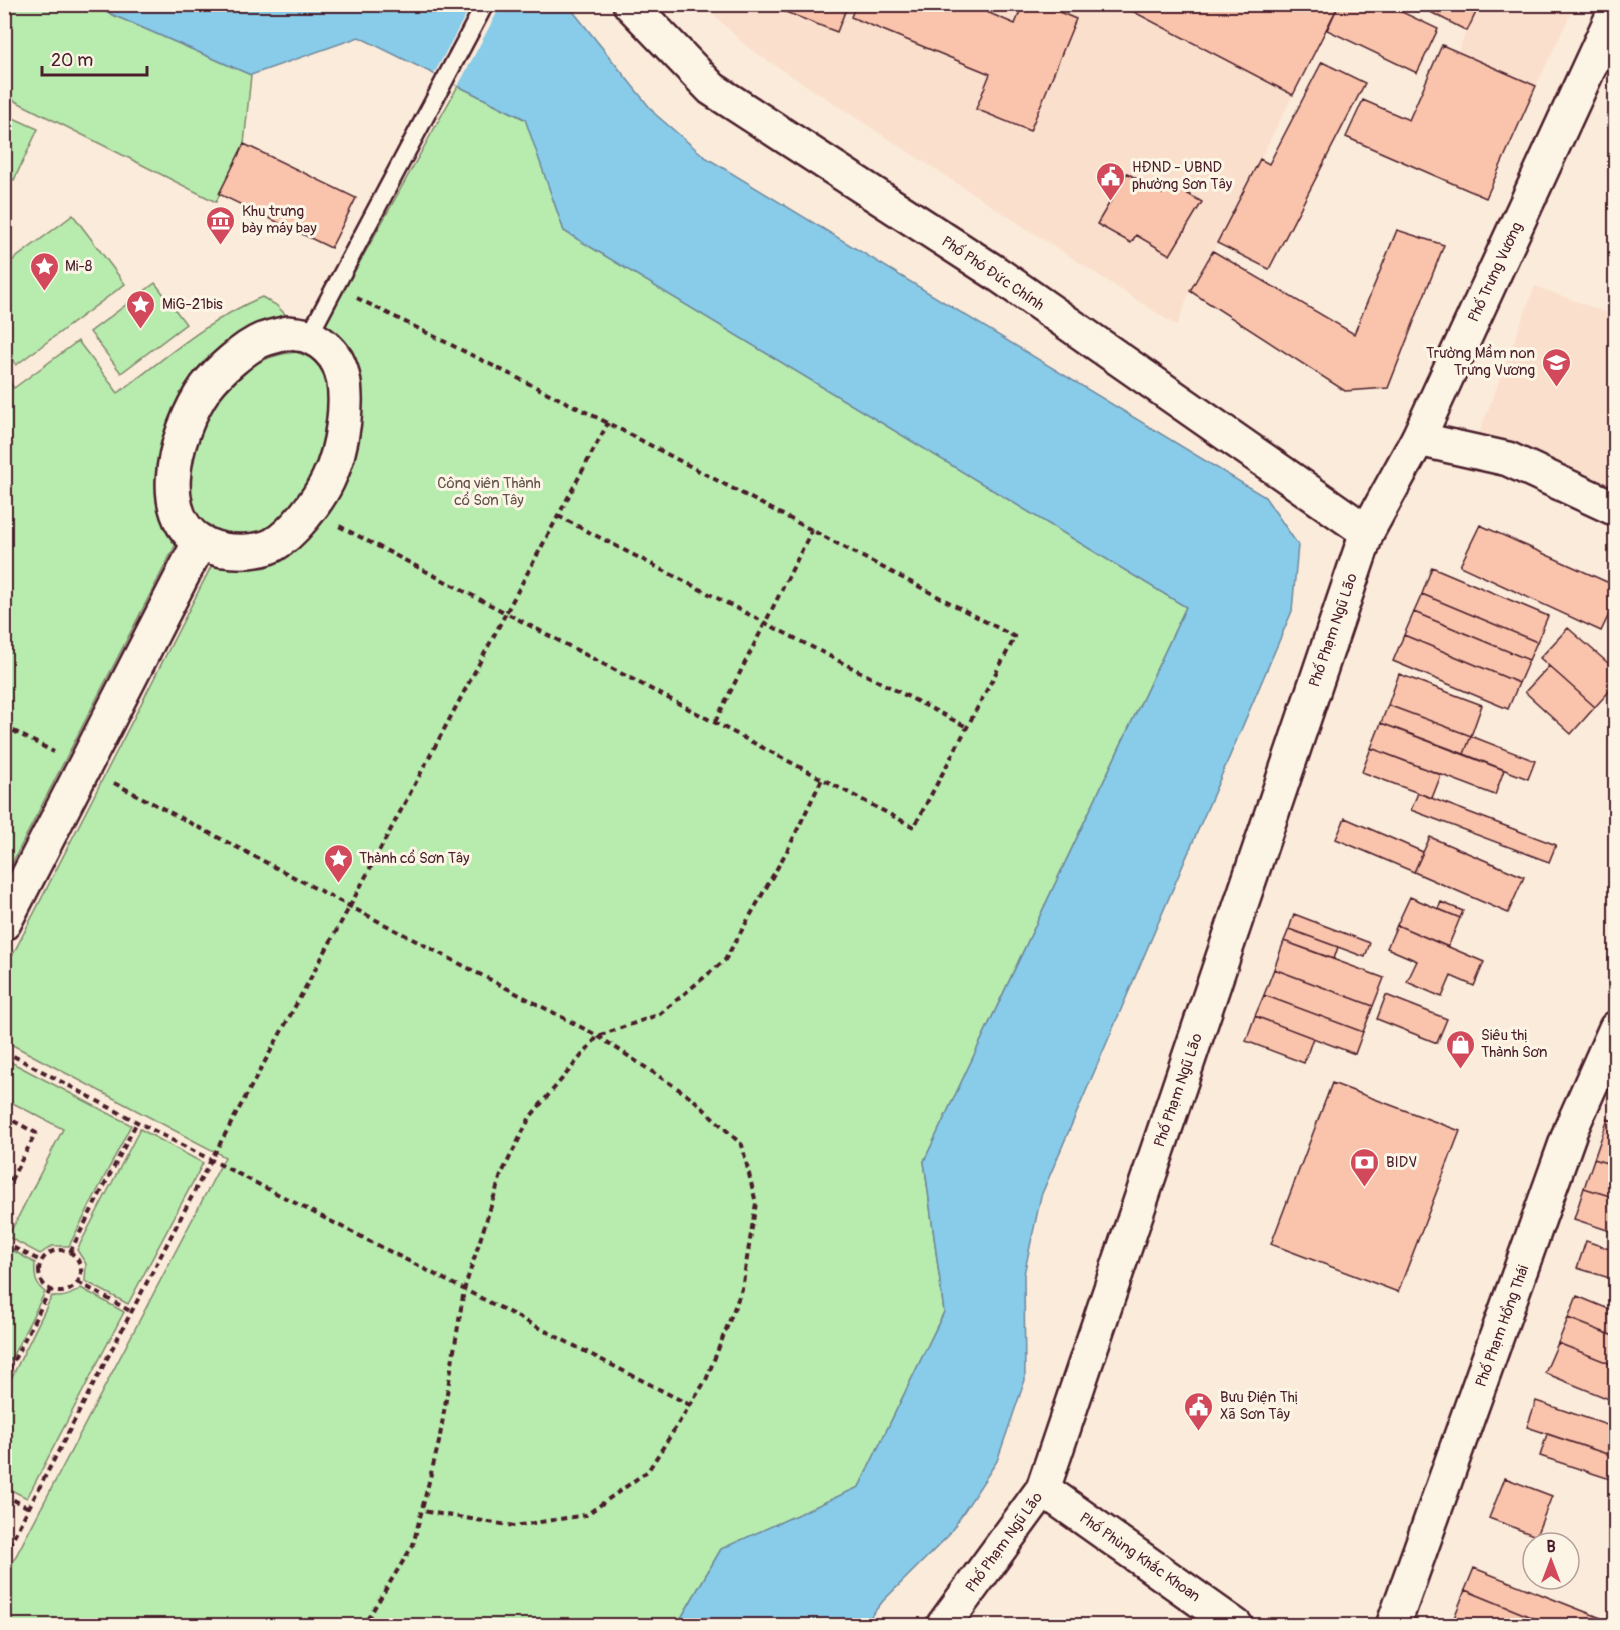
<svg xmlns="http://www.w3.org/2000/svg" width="1620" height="1630" font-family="Pangolin,sans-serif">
<rect width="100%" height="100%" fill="#fbebda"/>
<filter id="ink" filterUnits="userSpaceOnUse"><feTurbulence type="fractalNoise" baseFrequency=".0167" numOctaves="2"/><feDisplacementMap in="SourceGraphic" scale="12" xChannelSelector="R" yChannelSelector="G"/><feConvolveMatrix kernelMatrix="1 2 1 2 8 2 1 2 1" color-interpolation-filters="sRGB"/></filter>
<g filter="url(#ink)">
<!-- built -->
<path fill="#fadfcc" d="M 704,5 L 1339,5 L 1213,251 L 1190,291 L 1177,326 L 747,47 Z
M 1415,5 L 1575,5 L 1536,86 L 1458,52 L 1466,31 Z
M 1535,286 L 1615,316 L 1615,515 L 1469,460 Z"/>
<!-- green -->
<path fill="#b7ecae" stroke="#80866c" stroke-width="1.5" d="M 4,5 L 90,5 L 251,75 L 244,144 L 216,202 L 5,96 Z
M 458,86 L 526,120 L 564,231 L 1186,607 L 924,1161 L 944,1312 L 859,1487 L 721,1549 L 677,1625 L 5,1625 L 5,1577 L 225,1157 L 5,1041 L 4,972 L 215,559 L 231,564 L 344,475 L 323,328 Z
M 11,117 L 38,129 L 14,180 L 4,175 L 5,130 Z
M 73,215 L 125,284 L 16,365 L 5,349 L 5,266 Z
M 155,283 L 186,324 L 121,373 L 90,332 Z
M 262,297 L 276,305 L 286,315 L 278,324 L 200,382 L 178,540 L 5,877 L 5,376 L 14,388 L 78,341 L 118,393 C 164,359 209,319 262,297 Z
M 296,352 C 311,357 323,364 330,380 C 333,388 329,403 328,412 C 327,423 328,437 325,448 C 319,473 283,529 256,535 C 247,536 237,535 229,533 C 217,531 201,522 195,511 C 188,500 189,488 190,476 C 193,417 234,357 296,352 Z
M 5,1059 L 131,1125 L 69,1246 L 52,1246 L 40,1254 L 8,1237 L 63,1129 L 5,1099 Z
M 140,1129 L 203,1163 L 128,1304 L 85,1281 L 86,1264 L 77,1250 Z
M 5,1246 L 35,1263 C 34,1275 35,1285 45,1292 L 5,1371 Z
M 81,1288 L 124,1312 L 27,1498 L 5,1487 L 5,1391 L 52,1296 C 63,1299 72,1295 81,1288 Z"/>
<!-- water -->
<path fill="#88cce9" stroke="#6f879d" stroke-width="1.5" d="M 90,5 L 568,5 L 655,114 L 705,157 L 1265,497 L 1298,545 L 1292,611 L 1041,1196 L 1024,1274 L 1025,1380 L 997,1461 L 948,1536 L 883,1601 L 864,1625 L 677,1625 L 721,1549 L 859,1487 L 944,1312 L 924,1161 L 1186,607 L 564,231 L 525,119 L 359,37 L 251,75 Z"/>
<!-- pier -->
<path fill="#fbebda" d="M 471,5 L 501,5 L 458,86 L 434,74 Z"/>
<!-- building -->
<path fill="#f9c3ac" stroke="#4a1f2b" stroke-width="1.5" d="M 765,4 L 848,4 L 837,32 Z
M 856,4 L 968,4 L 1015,24 L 1023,4 L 1040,4 L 1076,19 L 1030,131 L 976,109 L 990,74 L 851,17 Z
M 1136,4 L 1339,4 L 1293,95 L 1132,11 Z
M 1339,4 L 1385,4 L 1438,29 L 1417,73 L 1327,30 Z
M 1415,4 L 1480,4 L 1467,31 Z
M 1442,45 L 1536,86 L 1486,198 L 1346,137 L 1363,100 L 1409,120 Z
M 1322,62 L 1365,83 L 1269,269 L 1217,243 L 1260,159 L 1269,164 Z
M 244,144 L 356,198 L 331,248 L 219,194 Z
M 1127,173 L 1162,194 L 1169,183 L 1202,202 L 1170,255 L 1136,235 L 1131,243 L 1097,224 Z
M 1397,230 L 1444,245 L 1388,388 L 1345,391 L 1190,291 L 1213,251 L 1354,334 Z
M 1480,525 L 1616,586 L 1616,600 L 1601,631 L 1460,566 Z
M 1432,567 L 1548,616 L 1537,642 L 1422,594 Z
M 1422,594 L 1537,642 L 1529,660 L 1414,612 Z
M 1414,612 L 1529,660 L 1519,683 L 1404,635 Z
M 1568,628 L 1616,670 L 1616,684 L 1595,707 L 1540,658 Z
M 1404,635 L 1519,683 L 1508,709 L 1393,661 Z
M 1549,666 L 1595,707 L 1571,734 L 1525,692 Z
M 1399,674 L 1482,705 L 1471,736 L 1388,705 Z
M 1388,705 L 1471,736 L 1464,754 L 1381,723 Z
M 1381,723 L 1504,770 L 1495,795 L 1371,748 Z
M 1471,736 L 1535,761 L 1528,779 L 1464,754 Z
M 1371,748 L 1441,775 L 1432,798 L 1362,772 Z
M 1418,793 L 1556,845 L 1549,862 L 1411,810 Z
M 1345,818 L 1423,852 L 1414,872 L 1336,839 Z
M 1430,837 L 1524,877 L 1508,913 L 1414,872 Z
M 1410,897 L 1460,918 L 1448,947 L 1397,925 Z
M 1441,902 L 1463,911 L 1460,918 L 1438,909 Z
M 1294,914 L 1370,943 L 1365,957 L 1289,929 Z
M 1397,925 L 1484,962 L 1474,986 L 1451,976 L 1442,997 L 1407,982 L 1417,961 L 1387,948 Z
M 1289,929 L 1338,947 L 1334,959 L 1284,941 Z
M 1284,941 L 1384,978 L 1373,1006 L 1274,969 Z
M 1274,969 L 1373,1006 L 1363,1032 L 1264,995 Z
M 1264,995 L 1363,1032 L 1355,1054 L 1255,1016 Z
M 1386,995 L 1447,1019 L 1437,1043 L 1377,1019 Z
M 1255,1016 L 1313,1038 L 1304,1063 L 1246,1041 Z
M 1332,1083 L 1460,1131 L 1398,1292 L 1271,1244 Z
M 1608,1119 L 1616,1122 L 1616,1166 L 1594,1159 Z
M 1594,1159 L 1616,1166 L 1616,1198 L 1584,1188 Z
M 1584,1188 L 1616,1198 L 1616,1233 L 1574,1219 Z
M 1586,1241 L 1616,1251 L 1616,1280 L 1577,1268 Z
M 1577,1296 L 1616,1312 L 1616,1337 L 1568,1318 Z
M 1568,1318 L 1616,1337 L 1616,1366 L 1558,1343 Z
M 1558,1343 L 1616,1366 L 1616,1402 L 1545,1373 Z
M 1536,1401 L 1616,1428 L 1616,1457 L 1527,1427 Z
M 1547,1434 L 1616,1457 L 1616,1481 L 1540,1456 Z
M 1505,1478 L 1552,1496 L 1536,1536 L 1489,1518 Z
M 1474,1568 L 1601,1618 L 1598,1626 L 1553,1626 L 1465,1590 Z
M 1465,1590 L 1553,1626 L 1471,1626 L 1454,1618 Z"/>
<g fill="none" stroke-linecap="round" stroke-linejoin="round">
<defs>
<path id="lane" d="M 309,336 L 485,4"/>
<path id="street" d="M 288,333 C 295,334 304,334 310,337 C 322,342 334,353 339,365 C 352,394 342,452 328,480 C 318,501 293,534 273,545 C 259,552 238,552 223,550 C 145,535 174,431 206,387 C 217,372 245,347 262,340 C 270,337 279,335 288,333 Z
M 1418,439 L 1508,459 L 1616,509
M 4,923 L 200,541
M 1393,1626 L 1571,1129 L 1616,1028"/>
<path id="secondary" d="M 630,4 L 712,89 L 996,273 L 1367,532
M 1043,1489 L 1236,1626
M 943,1626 L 1043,1489 L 1367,532 L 1418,439 L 1616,9"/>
</defs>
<!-- lane casing -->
<use href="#lane" stroke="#4a1f2b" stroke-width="21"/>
<!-- street casing -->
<use href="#street" stroke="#4a1f2b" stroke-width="38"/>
<!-- secondary casing -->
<use href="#secondary" stroke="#4a1f2b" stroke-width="38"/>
<!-- path -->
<path stroke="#4a1f2b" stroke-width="4" stroke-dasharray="6 4.5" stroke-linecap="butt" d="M 357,298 L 608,423 L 1015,637 L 914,827 L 506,613 L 608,423
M 558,516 L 967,727
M 715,722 L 812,530
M 4,726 L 54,752
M 114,783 L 598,1036 L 692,1098 L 742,1145 L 756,1203 L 742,1289 L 706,1380 L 648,1471 L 586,1515 L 514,1526 L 422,1511
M 4,1051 L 137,1122 L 690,1405
M 4,1116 L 36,1133 L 4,1193
M 4,1243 L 41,1261
M39 1271a21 21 0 1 1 42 0a21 21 0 1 1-42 0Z
M 70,1252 L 137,1122
M 78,1282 L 132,1312
M 4,1379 L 50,1290
M 4,1495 L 29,1508
M 4,1555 L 211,1160 L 350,906 L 506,613 L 339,526
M 360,1626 L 365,1623 L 413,1545 L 439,1442 L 464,1290 L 501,1175 L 530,1117 L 598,1036 L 660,1014 L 725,960 L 788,849 L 822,779"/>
<!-- lane -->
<use href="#lane" stroke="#fcf5e5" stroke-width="16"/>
<!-- street -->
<use href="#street" stroke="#fcf5e5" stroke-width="33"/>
<!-- secondary -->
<use href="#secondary" stroke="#fcf5e5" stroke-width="33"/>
</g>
</g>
<!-- icons -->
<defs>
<symbol id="civic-pin" viewBox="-11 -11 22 30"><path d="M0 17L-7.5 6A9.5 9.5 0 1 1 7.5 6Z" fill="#d1495b" stroke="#fcf5e5"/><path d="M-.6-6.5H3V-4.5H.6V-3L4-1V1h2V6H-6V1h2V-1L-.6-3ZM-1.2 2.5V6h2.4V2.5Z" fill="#fff"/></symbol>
<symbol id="museum-pin" viewBox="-11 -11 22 30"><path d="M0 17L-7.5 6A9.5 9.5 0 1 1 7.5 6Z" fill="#d1495b" stroke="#fcf5e5"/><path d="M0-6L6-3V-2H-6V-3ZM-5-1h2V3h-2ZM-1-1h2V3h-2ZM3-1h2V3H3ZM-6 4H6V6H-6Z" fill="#fff"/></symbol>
<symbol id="sight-pin" viewBox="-11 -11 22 30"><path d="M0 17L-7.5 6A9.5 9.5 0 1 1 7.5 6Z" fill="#d1495b" stroke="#fcf5e5"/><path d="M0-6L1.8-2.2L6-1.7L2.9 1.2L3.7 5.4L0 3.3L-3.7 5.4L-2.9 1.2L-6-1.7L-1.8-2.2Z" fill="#fff"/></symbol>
<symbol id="school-pin" viewBox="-11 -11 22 30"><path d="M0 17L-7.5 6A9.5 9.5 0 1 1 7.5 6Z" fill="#d1495b" stroke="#fcf5e5"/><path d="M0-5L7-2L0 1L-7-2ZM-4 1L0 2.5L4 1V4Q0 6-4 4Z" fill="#fff"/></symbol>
<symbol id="shop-pin" viewBox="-11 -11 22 30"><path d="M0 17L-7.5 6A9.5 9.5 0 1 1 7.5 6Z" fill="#d1495b" stroke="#fcf5e5"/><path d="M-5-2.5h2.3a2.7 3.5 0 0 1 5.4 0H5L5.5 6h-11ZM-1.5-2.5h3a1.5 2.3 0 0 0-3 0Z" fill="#fff"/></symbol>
<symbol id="bank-pin" viewBox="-11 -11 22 30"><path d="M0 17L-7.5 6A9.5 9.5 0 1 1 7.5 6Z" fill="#d1495b" stroke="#fcf5e5"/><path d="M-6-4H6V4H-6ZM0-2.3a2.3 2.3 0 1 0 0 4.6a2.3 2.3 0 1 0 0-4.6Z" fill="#fff"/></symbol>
</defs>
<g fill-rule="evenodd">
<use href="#civic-pin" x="1094" y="160" width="33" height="45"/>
<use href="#museum-pin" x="204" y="204" width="33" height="45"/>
<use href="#sight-pin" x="28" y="250" width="33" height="45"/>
<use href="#sight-pin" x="124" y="288" width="33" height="45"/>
<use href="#school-pin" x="1540" y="346" width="33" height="45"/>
<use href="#sight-pin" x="322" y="842" width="33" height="45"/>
<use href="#shop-pin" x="1444" y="1028" width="33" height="45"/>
<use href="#bank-pin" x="1348" y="1146" width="33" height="45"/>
<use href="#civic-pin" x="1182" y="1390" width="33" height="45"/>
</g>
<g text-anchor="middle" stroke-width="6" stroke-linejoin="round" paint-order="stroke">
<!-- poi labels -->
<g font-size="15" fill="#4a1f2b" stroke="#fcf5e5" text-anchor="start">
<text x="1132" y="172">HĐND - UBND<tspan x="1132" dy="17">phường Sơn Tây</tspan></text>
<text x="242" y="216">Khu trưng<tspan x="242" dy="17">bày máy bay</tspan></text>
<text x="65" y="271">Mi-8</text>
<text x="162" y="309">MiG-21bis</text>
<text x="1535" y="358" text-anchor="end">Trường Mầm non<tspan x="1535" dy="17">Trưng Vương</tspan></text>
<text x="359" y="863">Thành cổ Sơn Tây</text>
<text x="1481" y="1040">Siêu thị<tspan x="1481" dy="17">Thành Sơn</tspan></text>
<text x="1386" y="1167">BIDV</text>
<text x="1220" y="1402">Bưu Điện Thị<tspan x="1220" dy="17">Xã Sơn Tây</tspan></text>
</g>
<!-- street labels -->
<g font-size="15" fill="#4a1f2b" stroke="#fcf5e5">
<text transform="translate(1495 272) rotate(-65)" y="5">Phố Trưng Vương</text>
<text transform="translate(993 273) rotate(34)" y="5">Phố Phó Đức Chính</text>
<text transform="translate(1333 630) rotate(-71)" y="5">Phố Phạm Ngũ Lão</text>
<text transform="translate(1178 1090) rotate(-71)" y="5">Phố Phạm Ngũ Lão</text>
<text transform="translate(1502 1326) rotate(-70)" y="5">Phố Phạm Hồng Thái</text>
<text transform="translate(1004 1542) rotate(-54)" y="5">Phố Phạm Ngũ Lão</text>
<text transform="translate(1140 1557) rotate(35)" y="5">Phố Phùng Khắc Khoan</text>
</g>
<!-- park labels -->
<g font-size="15" fill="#65524c" stroke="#fcf5e5">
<text x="489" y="488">Công viên Thành<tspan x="489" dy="17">cổ Sơn Tây</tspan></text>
</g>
</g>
<!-- margin -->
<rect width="1620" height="1630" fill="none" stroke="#fcf5e5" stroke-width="24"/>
<rect x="12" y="12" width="1596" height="1606" fill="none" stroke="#4a1f2b" stroke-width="2" filter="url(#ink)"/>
<!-- north arrow -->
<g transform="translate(1551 1561)"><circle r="28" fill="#fcf5e5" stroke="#b59f9b" stroke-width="1.5"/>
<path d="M0-4.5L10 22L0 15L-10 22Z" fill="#d1495b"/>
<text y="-9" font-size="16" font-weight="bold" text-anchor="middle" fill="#4a1f2b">B</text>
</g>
<!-- scale -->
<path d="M42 66v9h105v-9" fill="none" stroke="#4a1f2b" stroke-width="3"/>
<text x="51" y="66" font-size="18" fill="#4a1f2b" stroke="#fcf5e5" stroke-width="4.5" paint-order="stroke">20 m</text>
</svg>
